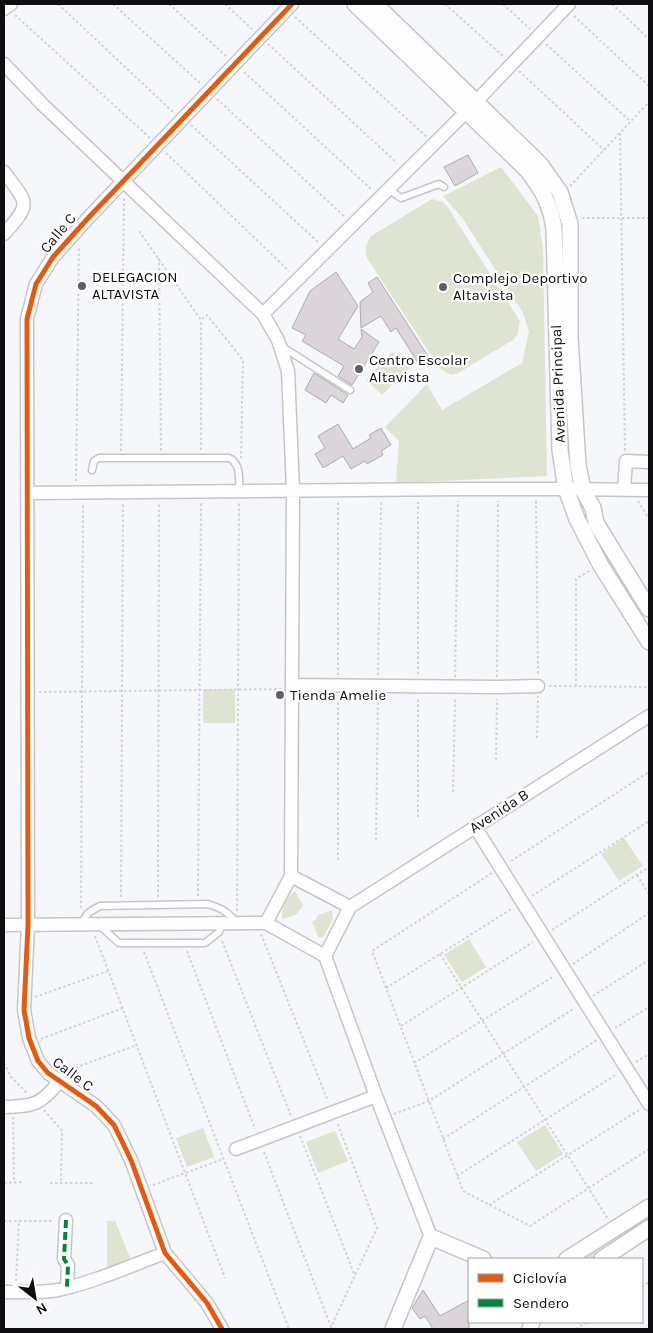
<svg xmlns="http://www.w3.org/2000/svg" width="653" height="1333" font-family="Karla,sans-serif">
<rect width="100%" height="100%" fill="#f5f7fa"/>
<!-- green -->
<path fill="#dfe3d1" d="M 501,167 L 538,216 L 543,248 L 547,476 L 396,483 L 399,441 L 385,427 L 427,384 L 442,410 L 522,363 L 529,332 L 523,313 L 463,219 L 443,196 Z
M 432,199 L 443,202 L 447,206 L 520,321 L 518,334 L 513,340 L 458,373 L 451,375 L 440,369 L 367,258 C 364,249 366,244 371,236 Z
M 392,352 L 410,368 L 382,395 L 366,380 Z
M 203,689 L 235,689 L 235,723 L 203,723 Z
M 624,838 L 643,866 L 619,881 L 601,854 Z
M 295,891 L 303,906 L 299,910 L 297,914 L 283,919 C 279,910 288,896 295,891 Z
M 332,910 L 333,919 L 324,936 L 319,938 L 312,922 L 316,919 L 318,915 Z
M 469,939 L 486,967 L 462,982 L 444,955 Z
M 545,1125 L 563,1154 L 536,1171 L 517,1142 Z
M 203,1128 L 214,1157 L 187,1167 L 176,1138 Z
M 335,1131 L 348,1161 L 318,1173 L 306,1142 Z
M 649,1213 L 649,1224 L 592,1259 L 576,1259 Z
M 107,1221 L 115,1221 L 133,1265 L 107,1274 Z"/>
<!-- building -->
<path fill="#dbd4d8" stroke="#acadae" d="M 468,155 L 478,173 L 455,186 L 444,167 Z
M 336,272 L 358,306 L 338,339 L 354,349 L 362,337 L 361,329 L 379,342 L 352,385 L 338,376 L 344,366 L 302,341 L 306,335 L 292,328 L 310,291 Z
M 377,277 L 428,356 L 418,363 L 396,328 L 391,332 L 381,316 L 361,328 L 360,302 L 373,292 L 368,283 Z
M 314,373 L 348,395 L 343,403 L 331,395 L 326,403 L 305,390 Z
M 338,424 L 353,449 L 371,438 L 369,435 L 381,428 L 391,445 L 381,451 L 383,455 L 367,464 L 365,461 L 351,469 L 343,456 L 323,468 L 315,454 L 325,448 L 318,436 Z
M 423,1290 L 440,1316 L 469,1300 L 469,1329 L 433,1329 L 425,1316 L 420,1319 L 412,1308 Z"/>
<g fill="none" stroke-linecap="round" stroke-linejoin="round">
<defs>
<path id="service" d="M 388,189 L 401,198 L 439,184 L 444,187
M 281,346 L 350,390
M 92,470 L 94,461 L 99,458 L 229,458 C 241,463 239,479 239,491
M 81,924 L 88,913 L 100,906 L 208,904 C 221,908 228,912 236,922
M 99,925 L 119,943 L 205,943 L 219,932 L 222,924"/>
<path id="minor" d="M 4,9 L 11,4
M 4,64 L 43,105 L 263,314 L 278,340 L 288,371 L 293,490 L 291,876
M 4,172 C 28,204 32,203 4,234
M 263,314 L 470,108 L 569,4
M 624,490 L 626,461 L 649,462
M 29,493 L 458,489 L 566,489 L 649,490
M 292,685 L 497,687 L 538,686
M 475,827 L 649,1104
M 291,876 L 350,907 L 325,956 L 266,923 Z
M 350,907 L 649,716
M 4,925 L 266,923
M 325,956 L 376,1096 L 431,1237
M 4,1107 C 35,1106 40,1105 60,1081
M 236,1149 L 376,1096
M 66,1220 L 64,1259 L 68,1265 L 67,1287
M 4,1292 C 22,1292 41,1293 58,1290 C 95,1282 130,1266 165,1253
M 222,1329 L 207,1303 L 165,1253 L 131,1160 L 114,1125 L 96,1106 L 48,1073 L 38,1061 L 29,1038 L 24,1010 L 28,925 L 27,319 L 36,284 L 53,257 L 90,216 L 292,4"/>
<path id="tertiary" d="M 355,4 L 527,170 C 542,189 551,205 554,229 L 560,450 L 566,489 L 577,519 L 600,564 L 649,642
M 375,4 L 540,164 L 560,192 L 570,224 L 570,337 L 578,465 L 583,490 L 593,508 L 596,523 L 649,609
M 567,1259 L 649,1207
M 602,1259 L 649,1228
M 393,1329 L 431,1237 L 483,1259
M 530,1329 L 532,1322"/>
</defs>
<!-- service casing -->
<use href="#service" stroke="#c4c6c8" stroke-width="9"/>
<!-- minor casing -->
<use href="#minor" stroke="#c4c6c8" stroke-width="15"/>
<!-- tertiary casing -->
<use href="#tertiary" stroke="#c4c6c8" stroke-width="18"/>
<!-- path -->
<path stroke="#d1d2d3" stroke-width="2" stroke-dasharray="2.5 2.5" stroke-linecap="butt" d="M 58,4 L 174,113
M 113,4 L 201,84
M 169,4 L 227,57
M 225,4 L 252,29
M 445,4 L 503,56
M 503,4 L 530,29
M 612,4 L 649,39
M 15,15 L 150,138
M 574,16 L 649,86
M 295,17 L 427,137
M 268,44 L 397,163
M 546,44 L 631,122
M 519,71 L 604,150
M 244,72 L 371,189
M 217,99 L 344,216
M 191,125 L 318,242
M 620,133 L 625,451
M 166,153 L 289,271
M 570,186 L 649,102
M 582,218 L 649,218
M 139,231 L 201,320 L 207,315 L 243,360 L 241,458
M 159,258 L 161,451
M 201,450 L 201,320
M 121,451 L 124,198
M 76,481 L 79,246
M 536,501 L 538,674
M 638,501 L 649,519
M 418,674 L 418,502
M 338,675 L 338,502
M 378,675 L 381,502
M 455,677 L 458,501
M 497,677 L 498,501
M 549,686 L 649,687
M 576,686 L 576,579 L 589,571
M 39,692 L 282,689
M 537,738 L 538,696
M 496,760 L 497,699
M 453,792 L 455,699
M 418,817 L 418,697
M 376,840 L 378,697
M 338,860 L 338,697
M 511,861 L 649,772
M 492,873 L 372,951 L 463,1191 L 530,1226 L 649,1149
M 637,875 L 649,894
M 198,896 L 201,503
M 532,896 L 649,821
M 121,897 L 123,504
M 158,897 L 159,504
M 81,908 L 83,505
M 237,911 L 239,503
M 552,930 L 649,867
M 261,934 L 328,1101
M 95,936 L 225,1278
M 222,941 L 291,1116
M 187,951 L 255,1129
M 144,952 L 289,1329
M 440,954 L 608,1219
M 573,964 L 649,913
M 386,988 L 513,908
M 593,996 L 649,960
M 35,997 L 108,971
M 401,1026 L 533,942
M 615,1028 L 649,1007
M 41,1039 L 123,1008
M 636,1062 L 649,1054
M 4,1063 L 11,1077 L 28,1094
M 414,1063 L 554,976
M 66,1071 L 137,1045
M 44,1110 L 62,1131 L 61,1183
M 394,1114 L 429,1101 L 575,1008
M 13,1117 L 14,1182
M 300,1136 L 355,1276
M 443,1139 L 597,1040
M 264,1152 L 331,1327
M 457,1176 L 617,1074
M 4,1183 L 23,1182
M 50,1183 L 95,1183
M 153,1185 L 223,1159
M 489,1205 L 639,1110
M 4,1221 L 54,1221
M 16,1281 L 19,1221
M 642,1287 L 649,1282
M 332,1329 L 331,1327 L 377,1228 L 337,1122
M 576,1329 L 587,1322"/>
<!-- service -->
<use href="#service" stroke="#fefefe" stroke-width="6"/>
<!-- minor -->
<use href="#minor" stroke="#fefefe" stroke-width="12"/>
<!-- tertiary -->
<use href="#tertiary" stroke="#fefefe" stroke-width="15"/>
<!-- quiet -->
<path stroke="#00873e" stroke-width="4" stroke-dasharray="8 4" stroke-linecap="butt" d="M 66,1220 L 64,1259 L 68,1265 L 67,1287"/>
<defs>
<path id="cycleway" d="M 222,1329 L 207,1303 L 165,1253 L 131,1160 L 114,1125 L 96,1106 L 48,1073 L 38,1061 L 29,1038 L 24,1010 L 28,925 L 27,319 L 36,284 L 53,257 L 90,216 L 292,4"/>
</defs>
<!-- cycleway casing -->
<use href="#cycleway" stroke="#fff" stroke-width="8"/>
<!-- cycleway -->
<use href="#cycleway" stroke="#e8590c" stroke-width="5"/>
</g>
<!-- markers -->
<g fill="#5f6062" stroke="#fff" stroke-width="2">
<circle cx="82" cy="286" r="5"/>
<circle cx="443" cy="287" r="5"/>
<circle cx="359" cy="369" r="5"/>
<circle cx="280" cy="695" r="5"/>
</g>
<g text-anchor="middle" stroke-width="4.5" stroke-linejoin="round" paint-order="stroke">
<!-- street labels -->
<g font-size="15" fill="#0e0e10" stroke="#fff">
<text transform="translate(58 233) rotate(-50)" y="5">Calle C</text>
<text transform="translate(558 384) rotate(-92)" y="5">Avenida Principal</text>
<text transform="translate(499 811) rotate(-33)" y="5">Avenida B</text>
<text transform="translate(73 1074) rotate(37)" y="5">Calle C</text>
</g>
<!-- poi labels -->
<g font-size="15" fill="#0e0e10" stroke="#fff" text-anchor="start">
<text x="92" y="282">DELEGACION<tspan x="92" dy="17">ALTAVISTA</tspan></text>
<text x="453" y="283">Complejo Deportivo<tspan x="453" dy="17">Altavista</tspan></text>
<text x="369" y="365">Centro Escolar<tspan x="369" dy="17">Altavista</tspan></text>
<text x="290" y="700">Tienda Amelie</text>
</g>
</g>
<!-- border -->
<rect width="653" height="1333" fill="none" stroke="#0e0e10" stroke-width="10"/>
<!-- legend -->
<rect x="468" y="1258" width="175" height="65" fill="#ffffff" stroke="#9f9f9f"/>
<rect x="478" y="1274" width="25" height="8" fill="#e8590c" stroke="#9f9f9f"/>
<text x="513" y="1283" font-size="15" fill="#0e0e10">Ciclovía</text>
<rect x="478" y="1299" width="25" height="8" fill="#00873e" stroke="#9f9f9f"/>
<text x="513" y="1308" font-size="15" fill="#0e0e10">Sendero</text>
<!-- north arrow -->
<g transform="translate(35 1298) rotate(149)" stroke="#ffffff" stroke-width="4" paint-order="stroke">
<path d="M0-4L9 19L0 12L-9 19Z" fill="#0e0e10"/>
<text y="-8" font-size="14" font-weight="bold" text-anchor="middle" fill="#0e0e10">N</text>
</g>
</svg>
